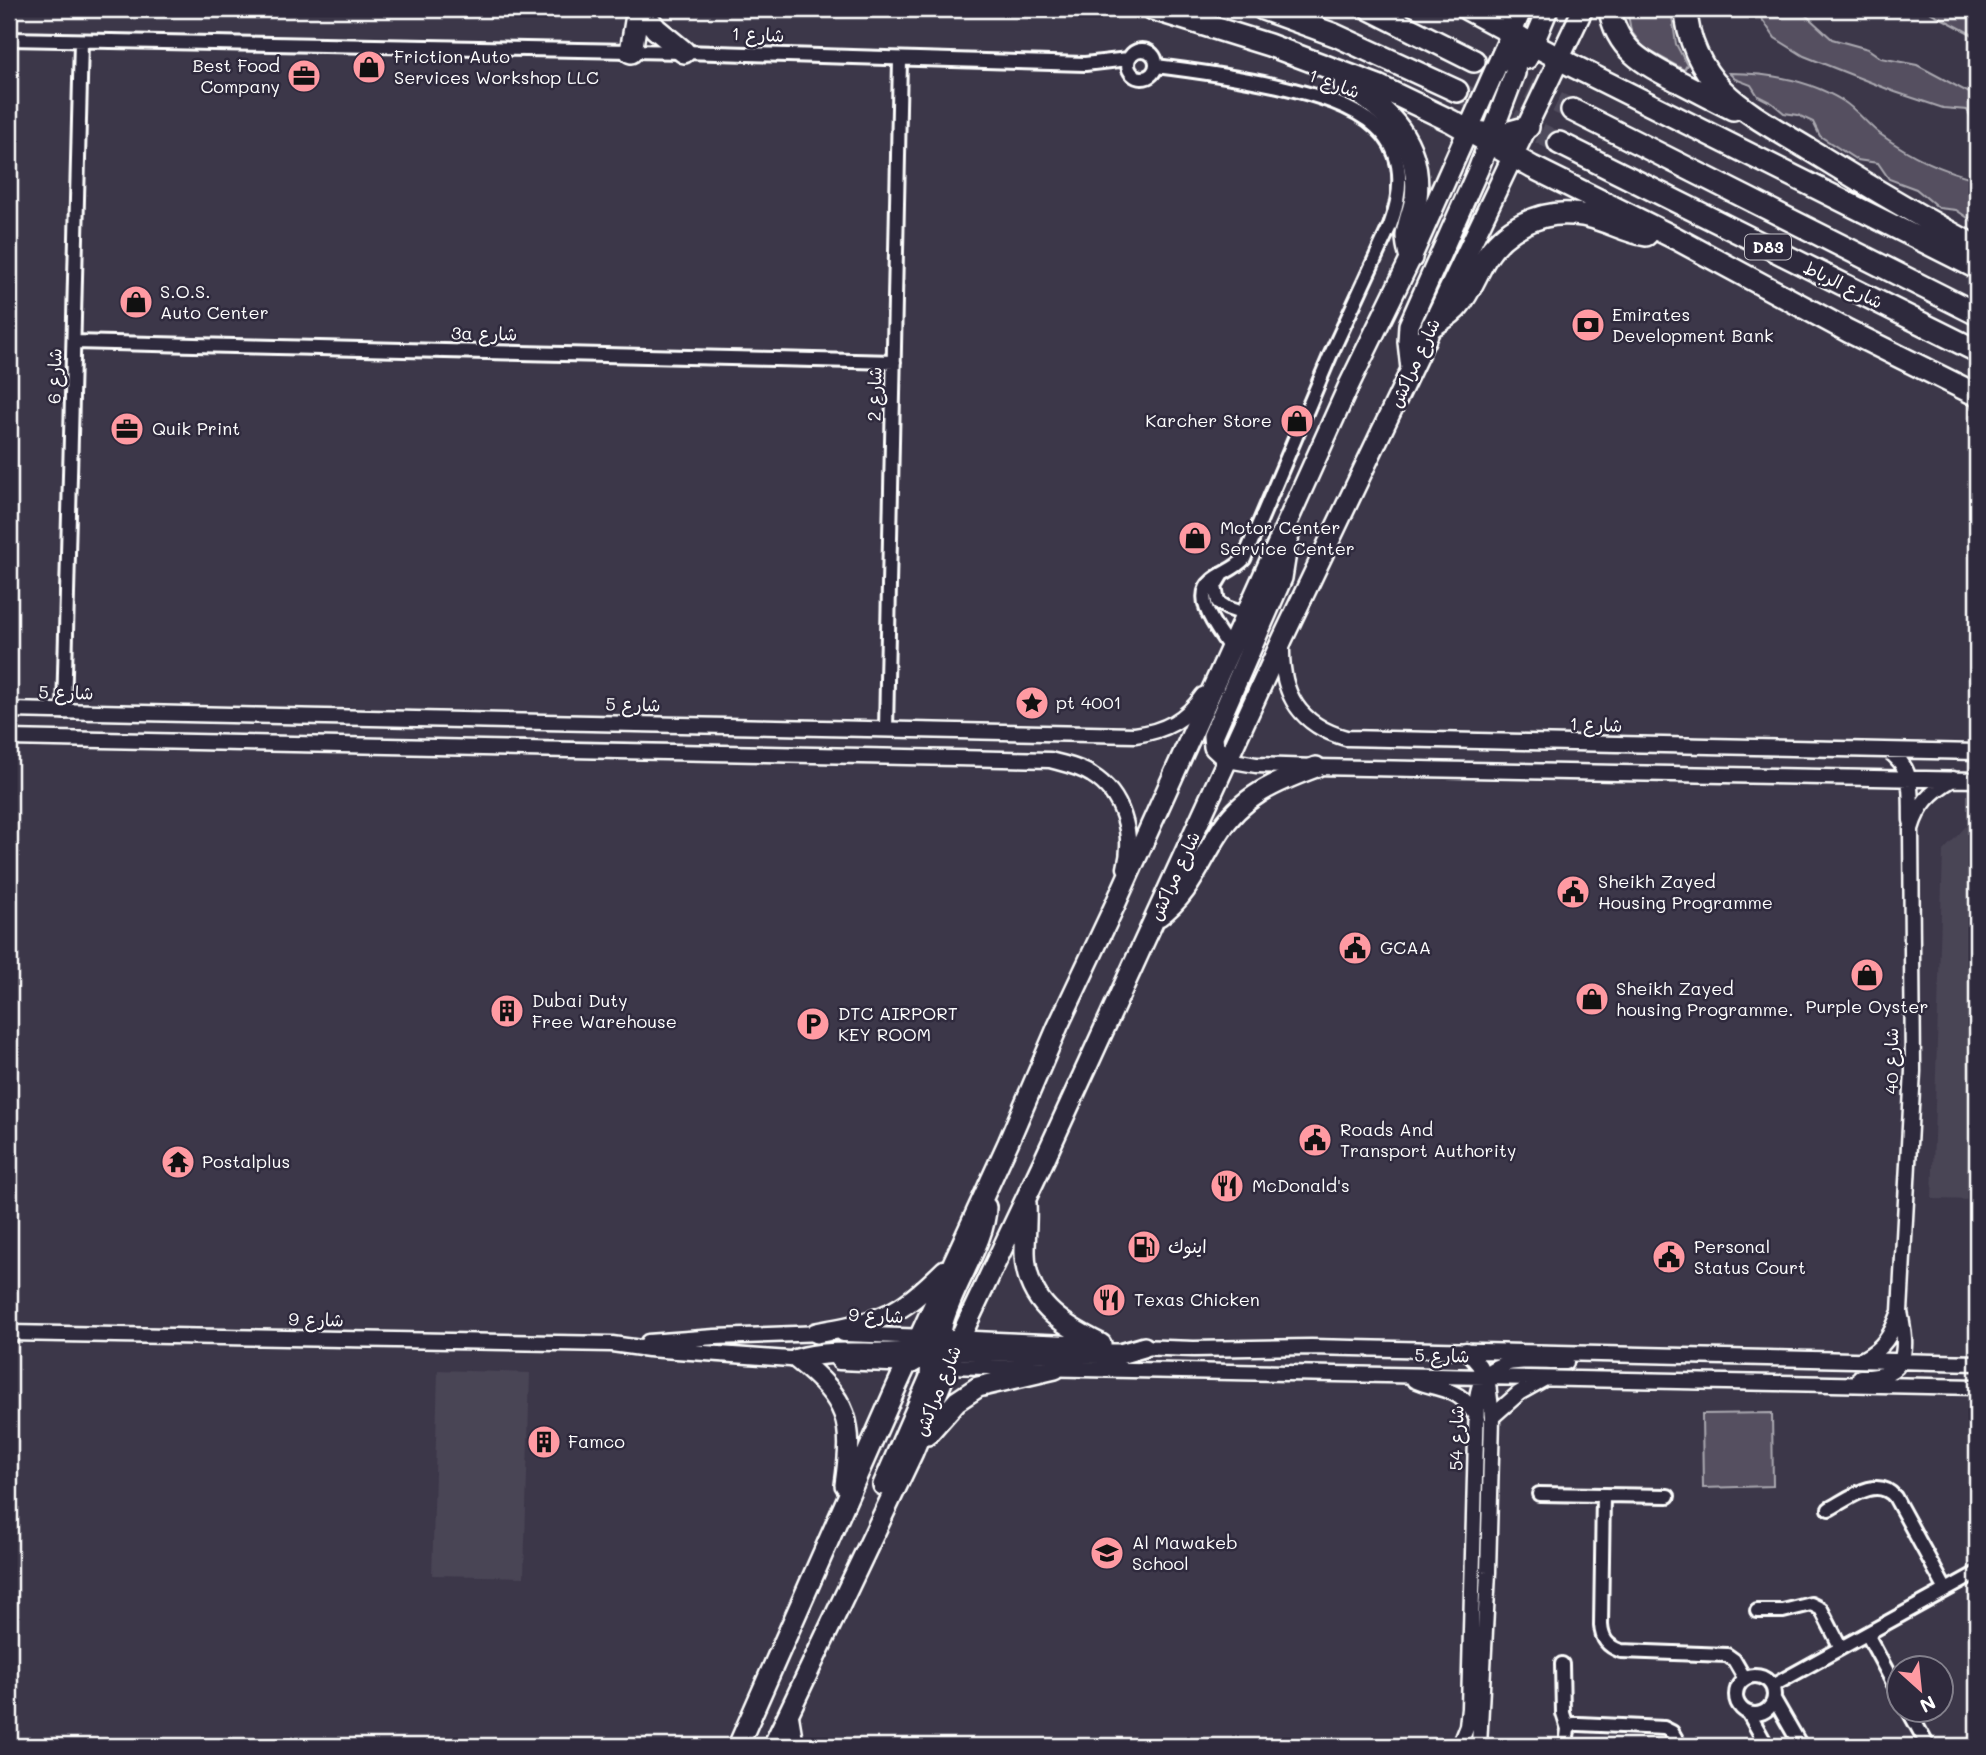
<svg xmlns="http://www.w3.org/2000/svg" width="1986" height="1755" font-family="Mali,'Playpen Sans Arabic',sans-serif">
<rect width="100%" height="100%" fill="#3c3749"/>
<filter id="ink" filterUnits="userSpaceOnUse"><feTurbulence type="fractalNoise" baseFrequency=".0143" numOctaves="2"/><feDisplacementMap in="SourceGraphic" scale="14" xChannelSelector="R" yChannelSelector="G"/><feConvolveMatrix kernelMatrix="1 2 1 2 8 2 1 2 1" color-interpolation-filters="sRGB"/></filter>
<g filter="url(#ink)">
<!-- built -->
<path fill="#494455" d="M 1970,822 L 1977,822 L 1977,1200 L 1932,1199 L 1943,851 Z
M 438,1370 L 530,1373 L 524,1577 L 432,1575 Z"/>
<!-- green -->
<path fill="#555060" stroke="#aaa8b0" stroke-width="2" d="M 1627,9 L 1671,9 L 1676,44 L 1687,65 L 1684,70 L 1644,48 L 1631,31 Z
M 1755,9 L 1799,9 L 1832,39 L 1868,49 L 1881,58 L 1917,65 L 1973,95 L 1977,94 L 1977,121 L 1973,121 L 1967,110 L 1943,108 L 1895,92 L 1804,56 L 1775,38 Z
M 1924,9 L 1977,9 L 1977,37 Z
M 1729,73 C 1769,73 1809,80 1843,101 C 1857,110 1867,124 1880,134 C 1909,155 1942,171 1977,179 L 1977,224 L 1956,210 L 1939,208 L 1916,189 L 1889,179 L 1878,163 L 1857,160 L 1820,136 L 1813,122 L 1798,115 L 1784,113 L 1772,103 L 1758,96 L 1751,85 L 1735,79 Z
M 1772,1413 L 1773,1486 L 1703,1488 L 1702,1414 Z"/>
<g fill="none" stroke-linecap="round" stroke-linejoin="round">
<!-- motorway-tunnel -->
<path stroke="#504b5b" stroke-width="21" stroke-dasharray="21 10" stroke-linecap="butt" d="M 1474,61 L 1572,110
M 1457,91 L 1559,143"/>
<defs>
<path id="minor" d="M 9,39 L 684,52 L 1085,64 L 1128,59
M1128 64a14 14 0 1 1 28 0a14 14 0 1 1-28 0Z
M 1156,66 C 1197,71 1237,77 1278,86 C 1355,104 1425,130 1390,226 L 1330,356 L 1244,559 C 1234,570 1222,572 1212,581 C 1190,599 1221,633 1231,650
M 74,342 L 894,362
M 1221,576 L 1215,586 L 1218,602 L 1227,608 L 1247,615
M 64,712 L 81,41
M 886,729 L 900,60
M 1539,1494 L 1668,1496
M 1603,1495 L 1601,1625 C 1602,1639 1607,1646 1621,1651 L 1727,1655 L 1734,1660 L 1745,1679
M 1829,1509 C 1848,1499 1877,1475 1895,1497 L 1946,1590
M 1757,1611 L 1783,1611 L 1811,1604 L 1821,1609 L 1841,1648
M 1867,1634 L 1898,1692
M 1562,1664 L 1563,1713 L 1568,1729
M1736 1695a19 19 0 1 1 38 0a19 19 0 1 1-38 0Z
M 1772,1686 L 1977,1573
M 1774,1699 L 1801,1746
M 1908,1710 L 1928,1746
M 1749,1714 L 1767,1746
M 1566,1746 L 1568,1729 L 1574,1724 L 1579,1724 L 1664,1728 L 1672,1732 L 1680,1746"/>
<path id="tertiary" d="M 1282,647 C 1281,694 1299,725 1346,738 L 1977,752
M 9,710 L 1135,735 C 1165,731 1186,720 1203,695
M 9,738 L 1050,760 C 1065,764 1080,767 1092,775 C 1123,794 1134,834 1125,868
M 1889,751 C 1915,770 1910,792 1911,821
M 1228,760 L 1256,765 L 1316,767 L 1977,780
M 9,1333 L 612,1344 L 648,1349 L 804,1360
M 843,1334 L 928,1337
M 952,1338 L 1092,1344
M 648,1342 L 715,1337 L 823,1333
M 1137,1347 L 1194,1349 L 1311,1347 L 1977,1363
M 1466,1350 L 1479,1365 L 1488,1383 L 1492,1417 L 1488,1572 L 1479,1746
M 1863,1359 C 1884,1348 1891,1335 1899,1314
M 839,1362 L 913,1365
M 940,1366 L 1977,1387
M 1860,1377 C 1909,1378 1908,1350 1900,1312 L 1913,1071 L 1911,829 C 1918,805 1930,792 1953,779
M 1414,1380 C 1442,1392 1461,1386 1477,1419
M 1492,1417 L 1519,1393 L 1544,1379
M 790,1710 L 796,1746
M 1459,1746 L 1467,1726 L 1469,1708 L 1477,1399 C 1481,1351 1531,1363 1566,1362"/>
<path id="primary" d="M 1527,59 L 1548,9
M 1411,369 L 1408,342 L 1409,325 L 1478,170 L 1515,73 L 1516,60 L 1512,33
M 1228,760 L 1214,747 L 1213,736 L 1282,578 L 1289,534
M 1159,916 C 1190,894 1199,863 1219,833 C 1241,796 1278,781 1316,767
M 1026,1203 C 1027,1219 1025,1236 1025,1252 C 1025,1302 1062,1325 1101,1344
M 816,1333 C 882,1321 896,1318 945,1270
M 797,1359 C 849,1401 854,1421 845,1485
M 797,1359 C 838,1347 880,1358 921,1350
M 946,1362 C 921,1324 986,1253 986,1207
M 907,1365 L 930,1354 L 955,1350 L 1120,1354 L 1144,1347
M 927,1435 L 957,1401 L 978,1387 L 1055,1369
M 883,1485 L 930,1377 L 931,1360 L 925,1344
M 738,1746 L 895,1390 L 1008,1143 L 1058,1026 L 1115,905 L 1349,385 L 1411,258 L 1522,9
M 773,1746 L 913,1452 L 960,1338 L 1046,1156 L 1283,638 L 1583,9"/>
<path id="motorway" d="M 640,9 L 656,29 L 684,52
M 1153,9 L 1269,45 L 1378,86 L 1451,121 L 1532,167 L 1677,239 L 1848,331 L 1977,395
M 1263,9 L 1335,35 L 1457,91
M 1370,9 L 1474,61
M 1467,9 L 1573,66 L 1977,268
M 1610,9 C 1616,50 1645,64 1678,81 C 1696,90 1714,100 1733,109
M 1686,9 C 1687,39 1701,69 1722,90 C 1747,115 1781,132 1810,150 C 1865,184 1920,217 1977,247
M 631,52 L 638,9
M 1345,85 C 1390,109 1422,144 1416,198 C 1414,211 1408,223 1407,236 C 1407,243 1409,251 1411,258
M 1572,110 L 1977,314
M 1476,132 L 1499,135 L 1528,127
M 1559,143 L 1977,351
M 1432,326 C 1441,320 1452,314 1458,306 C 1470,292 1476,274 1485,259 C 1504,229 1538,211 1573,214 C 1599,215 1621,231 1646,235"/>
</defs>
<!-- minor casing -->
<use href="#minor" stroke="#fff" stroke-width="18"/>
<!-- tertiary casing -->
<use href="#tertiary" stroke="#fff" stroke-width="19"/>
<!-- primary casing -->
<use href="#primary" stroke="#fff" stroke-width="24"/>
<!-- motorway casing -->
<use href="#motorway" stroke="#fff" stroke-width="26"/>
<!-- minor -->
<use href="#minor" stroke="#2f2a3d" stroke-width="12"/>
<!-- tertiary -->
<use href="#tertiary" stroke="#2f2a3d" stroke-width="14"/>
<!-- primary -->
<use href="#primary" stroke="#2f2a3d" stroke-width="19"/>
<!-- motorway -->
<use href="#motorway" stroke="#2f2a3d" stroke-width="21"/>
</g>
</g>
<!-- icons -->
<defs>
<symbol id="shop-disc" viewBox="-11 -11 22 22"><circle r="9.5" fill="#ff9aa2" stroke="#2f2a3d"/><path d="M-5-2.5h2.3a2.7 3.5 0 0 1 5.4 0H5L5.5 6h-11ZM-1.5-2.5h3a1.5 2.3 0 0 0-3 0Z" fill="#111"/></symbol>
<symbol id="office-disc" viewBox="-11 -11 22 22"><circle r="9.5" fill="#ff9aa2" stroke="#2f2a3d"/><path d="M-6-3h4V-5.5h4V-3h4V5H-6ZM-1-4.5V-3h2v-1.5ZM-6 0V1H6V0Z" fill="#111"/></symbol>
<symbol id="bank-disc" viewBox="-11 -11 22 22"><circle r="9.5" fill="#ff9aa2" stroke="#2f2a3d"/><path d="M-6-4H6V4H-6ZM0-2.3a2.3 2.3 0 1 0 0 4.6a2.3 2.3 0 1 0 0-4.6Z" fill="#111"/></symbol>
<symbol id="sight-disc" viewBox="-11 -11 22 22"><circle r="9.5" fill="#ff9aa2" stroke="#2f2a3d"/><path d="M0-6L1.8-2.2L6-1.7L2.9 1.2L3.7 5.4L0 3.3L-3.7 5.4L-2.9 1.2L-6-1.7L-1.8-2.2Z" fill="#111"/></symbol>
<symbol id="civic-disc" viewBox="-11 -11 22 22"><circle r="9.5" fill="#ff9aa2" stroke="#2f2a3d"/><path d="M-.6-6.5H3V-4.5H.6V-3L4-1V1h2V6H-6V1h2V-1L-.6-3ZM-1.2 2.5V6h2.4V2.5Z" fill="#111"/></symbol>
<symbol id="building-disc" viewBox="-11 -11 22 22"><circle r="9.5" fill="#ff9aa2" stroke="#2f2a3d"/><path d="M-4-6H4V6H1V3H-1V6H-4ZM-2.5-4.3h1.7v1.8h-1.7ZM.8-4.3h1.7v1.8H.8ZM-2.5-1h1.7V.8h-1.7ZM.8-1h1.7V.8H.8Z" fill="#111"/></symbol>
<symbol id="parking-disc" viewBox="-11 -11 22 22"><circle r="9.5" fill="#ff9aa2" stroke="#2f2a3d"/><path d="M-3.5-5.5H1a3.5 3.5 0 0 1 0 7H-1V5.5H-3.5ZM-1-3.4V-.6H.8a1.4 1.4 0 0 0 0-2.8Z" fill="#111"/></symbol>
<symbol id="temple-disc" viewBox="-11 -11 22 22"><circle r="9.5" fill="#ff9aa2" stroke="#2f2a3d"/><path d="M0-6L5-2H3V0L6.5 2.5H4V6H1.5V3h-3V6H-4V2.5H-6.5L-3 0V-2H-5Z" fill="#111"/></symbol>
<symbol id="restaurant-disc" viewBox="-11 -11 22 22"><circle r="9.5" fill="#ff9aa2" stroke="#2f2a3d"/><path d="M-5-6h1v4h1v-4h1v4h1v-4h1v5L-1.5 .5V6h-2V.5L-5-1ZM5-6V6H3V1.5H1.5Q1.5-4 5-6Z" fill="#111"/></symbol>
<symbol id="fuel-disc" viewBox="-11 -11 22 22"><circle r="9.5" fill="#ff9aa2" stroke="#2f2a3d"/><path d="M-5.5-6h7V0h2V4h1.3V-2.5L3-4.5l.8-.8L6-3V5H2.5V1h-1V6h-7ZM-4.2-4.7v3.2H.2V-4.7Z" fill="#111"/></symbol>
<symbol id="school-disc" viewBox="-11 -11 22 22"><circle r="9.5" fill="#ff9aa2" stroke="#2f2a3d"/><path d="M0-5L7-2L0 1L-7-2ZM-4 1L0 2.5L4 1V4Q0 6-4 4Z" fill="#111"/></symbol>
</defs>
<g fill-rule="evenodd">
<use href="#shop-disc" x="350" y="48" width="38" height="38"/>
<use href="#office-disc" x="285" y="57" width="38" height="38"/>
<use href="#shop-disc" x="117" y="283" width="38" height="38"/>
<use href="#bank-disc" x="1569" y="306" width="38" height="38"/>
<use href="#shop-disc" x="1278" y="402" width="38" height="38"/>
<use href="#office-disc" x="108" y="410" width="38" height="38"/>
<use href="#shop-disc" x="1176" y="519" width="38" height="38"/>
<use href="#sight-disc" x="1013" y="684" width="38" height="38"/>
<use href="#civic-disc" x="1554" y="873" width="38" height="38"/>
<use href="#civic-disc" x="1336" y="929" width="38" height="38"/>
<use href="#shop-disc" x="1848" y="956" width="38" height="38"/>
<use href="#shop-disc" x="1573" y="980" width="38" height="38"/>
<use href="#building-disc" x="488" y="992" width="38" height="38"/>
<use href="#parking-disc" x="794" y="1005" width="38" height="38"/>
<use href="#civic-disc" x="1296" y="1121" width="38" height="38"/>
<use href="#temple-disc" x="159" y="1143" width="38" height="38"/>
<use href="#restaurant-disc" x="1208" y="1167" width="38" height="38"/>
<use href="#fuel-disc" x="1125" y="1228" width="38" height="38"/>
<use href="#civic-disc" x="1650" y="1238" width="38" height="38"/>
<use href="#restaurant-disc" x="1090" y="1281" width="38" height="38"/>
<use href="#building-disc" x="525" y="1423" width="38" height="38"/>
<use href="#school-disc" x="1088" y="1534" width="38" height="38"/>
</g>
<g text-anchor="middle" stroke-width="5" stroke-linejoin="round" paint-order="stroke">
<!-- shield labels -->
<rect fill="#2f2a3d" stroke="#c1bfc5" stroke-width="2" x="1745" y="234.5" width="46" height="25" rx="5"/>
<g font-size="16" font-weight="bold" fill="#fff">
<text x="1768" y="253">D83</text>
</g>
<!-- street labels -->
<g font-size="18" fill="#fff" stroke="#2f2a3d">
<text transform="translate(758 35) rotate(2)" y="6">شارع 1</text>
<text transform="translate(1334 84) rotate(20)" y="6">شارع 1</text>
<text transform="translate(1843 285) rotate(26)" y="6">شارع الرباط</text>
<text transform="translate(484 334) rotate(1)" y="6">3a شارع</text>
<text transform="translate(1415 363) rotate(-65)" y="6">شارع مراكش</text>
<text transform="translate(55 376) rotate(-89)" y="6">شارع 6</text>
<text transform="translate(875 394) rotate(-89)" y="6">شارع 2</text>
<text transform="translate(66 693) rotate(1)" y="6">شارع 5</text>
<text transform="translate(633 705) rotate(1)" y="6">شارع 5</text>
<text transform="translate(1596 725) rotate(2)" y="6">شارع 1</text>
<text transform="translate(1175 876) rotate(-65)" y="6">شارع مراكش</text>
<text transform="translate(1892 1061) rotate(-90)" y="6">شارع 40</text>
<text transform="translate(876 1316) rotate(2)" y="6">شارع 9</text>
<text transform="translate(316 1320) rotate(1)" y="6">شارع 9</text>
<text transform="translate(1442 1356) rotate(1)" y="6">شارع 5</text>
<text transform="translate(938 1391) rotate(-68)" y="6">شارع مراكش</text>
<text transform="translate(1457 1438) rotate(-89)" y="6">شارع 54</text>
</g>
<!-- poi labels -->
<g font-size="18" fill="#fff" stroke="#2f2a3d" text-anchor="start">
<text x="394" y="63">Friction Auto<tspan x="394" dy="21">Services Workshop LLC</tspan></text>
<text x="280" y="72" text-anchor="end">Best Food<tspan x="280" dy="21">Company</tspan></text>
<text x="160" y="298">S.O.S.<tspan x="160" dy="21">Auto Center</tspan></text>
<text x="1612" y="321">Emirates<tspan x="1612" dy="21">Development Bank</tspan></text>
<text x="1272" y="427" text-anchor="end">Karcher Store</text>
<text x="152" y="435">Quik Print</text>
<text x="1220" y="534">Motor Center<tspan x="1220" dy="21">Service Center</tspan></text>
<text x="1056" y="709">pt 4001</text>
<text x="1598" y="888">Sheikh Zayed<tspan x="1598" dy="21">Housing Programme</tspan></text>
<text x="1380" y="954">GCAA</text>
<text x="1616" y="995">Sheikh Zayed<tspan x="1616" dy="21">housing Programme.</tspan></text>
<text x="532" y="1007">Dubai Duty<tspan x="532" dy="21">Free Warehouse</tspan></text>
<text x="1867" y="1013" text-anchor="middle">Purple Oyster</text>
<text x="838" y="1020">DTC AIRPORT<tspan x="838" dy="21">KEY ROOM</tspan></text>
<text x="1340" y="1136">Roads And<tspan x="1340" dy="21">Transport Authority</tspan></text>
<text x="202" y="1168">Postalplus</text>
<text x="1252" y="1192">McDonald's</text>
<text x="1168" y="1253">اينوك</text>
<text x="1694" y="1253">Personal<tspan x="1694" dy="21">Status Court</tspan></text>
<text x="1134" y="1306">Texas Chicken</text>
<text x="568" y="1448">Famco</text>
<text x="1132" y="1549">Al Mawakeb<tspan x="1132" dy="21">School</tspan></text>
</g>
</g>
<!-- margin -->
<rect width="1986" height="1755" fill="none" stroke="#2f2a3d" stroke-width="35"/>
<rect x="18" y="18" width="1951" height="1720" fill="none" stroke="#fff" stroke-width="2.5" filter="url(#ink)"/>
<!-- north arrow -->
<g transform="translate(1920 1689) rotate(153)"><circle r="33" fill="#2f2a3d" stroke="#827f8b" stroke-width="2"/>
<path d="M0-5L12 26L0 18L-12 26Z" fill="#ff9aa2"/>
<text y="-10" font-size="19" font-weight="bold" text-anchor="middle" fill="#ffffff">N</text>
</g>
</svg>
